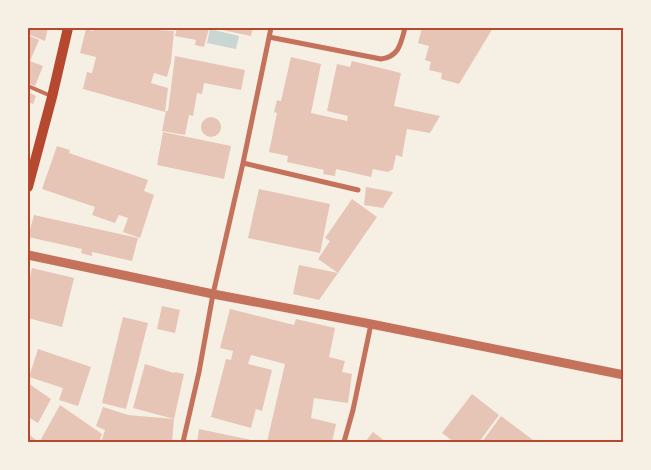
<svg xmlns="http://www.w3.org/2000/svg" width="651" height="470" font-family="Jost,sans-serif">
<rect width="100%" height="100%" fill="#f6efe4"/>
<!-- water -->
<path fill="#c9d6d2" d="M 210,29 L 239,36 L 236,49 L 207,43 Z"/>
<!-- building -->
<path fill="#e6c5b7" d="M 28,28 L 48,28 L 45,41 L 28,34 Z
M 95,28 L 141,28 L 141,29 L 174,31 L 171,62 L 167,77 L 154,73 L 151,83 L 168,88 L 165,112 L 83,89 L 87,72 L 92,73 L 96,57 L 80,53 L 86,29 L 93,31 Z
M 177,28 L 209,28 L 204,47 L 195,45 L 196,40 L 175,36 Z
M 213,28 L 253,28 L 251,36 Z
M 422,28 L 493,28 L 459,84 L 441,79 L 442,73 L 429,70 L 431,62 L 425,60 L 429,46 L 418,43 Z
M 28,35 L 39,40 L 30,61 L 43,66 L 35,86 L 28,83 Z
M 175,56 L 245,70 L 241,90 L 204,83 L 202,94 L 197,93 L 193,116 L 189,115 L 185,135 L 162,131 L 166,111 L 168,111 Z
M 291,57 L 321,64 L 311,113 L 347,121 L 348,116 L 327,111 L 337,64 L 350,67 L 352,61 L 401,73 L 394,106 L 440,116 L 430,133 L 407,129 L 402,157 L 396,155 L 393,169 L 388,172 L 373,169 L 371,177 L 336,169 L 335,176 L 323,174 L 324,170 L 287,162 L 288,156 L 269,152 L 277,113 L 274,112 L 277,100 L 281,101 Z
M 28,92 L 36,96 L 33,104 L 28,102 Z
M201 127a10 10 0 1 1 20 0a10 10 0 1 1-20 0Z
M 163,132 L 231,146 L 224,179 L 157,165 Z
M 57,146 L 70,150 L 69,153 L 148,180 L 144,191 L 154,195 L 140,238 L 123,232 L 128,218 L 119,215 L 115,223 L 92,215 L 95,207 L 42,189 Z
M 366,187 L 393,192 L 383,208 L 364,205 Z
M 259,189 L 330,204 L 320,253 L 248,238 Z
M 352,199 L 377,217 L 338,273 L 318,259 L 330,241 L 325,238 Z
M 34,215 L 138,238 L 132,261 L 92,252 L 92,256 L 81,253 L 82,249 L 28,237 Z
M 299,265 L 338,273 L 319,300 L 293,294 Z
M 32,268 L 74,278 L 62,327 L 28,318 L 28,287 Z
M 162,306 L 180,310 L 175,333 L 157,329 Z
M 230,309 L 294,325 L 296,319 L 335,328 L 329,357 L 345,361 L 342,372 L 352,374 L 348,403 L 314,398 L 311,418 L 336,424 L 332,442 L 267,442 L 285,364 L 251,355 L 248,364 L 272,370 L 262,411 L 256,409 L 251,428 L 211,417 L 226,359 L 231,360 L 233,351 L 220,348 Z
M 123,317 L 148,323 L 126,409 L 102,403 Z
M 38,349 L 91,367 L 78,406 L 59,400 L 63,388 L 29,377 Z
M 145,364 L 174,373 L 175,372 L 184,374 L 174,419 L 133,408 Z
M 28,383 L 51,399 L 38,423 L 28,417 Z
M 472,394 L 499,415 L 479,442 L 454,442 L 442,433 Z
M 60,405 L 102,434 L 99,442 L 40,441 Z
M 103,407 L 128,415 L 174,419 L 172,442 L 101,442 L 105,430 L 96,426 Z
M 501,416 L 533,440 L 531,442 L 482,442 Z
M 199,429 L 261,442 L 197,442 Z
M 373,432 L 386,442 L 365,442 Z
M 28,434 L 39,442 L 28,442 Z"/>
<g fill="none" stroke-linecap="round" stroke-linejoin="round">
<!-- service -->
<path stroke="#c5725c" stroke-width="4" d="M 28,86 L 51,96"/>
<!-- minor -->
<path stroke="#c5725c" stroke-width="5" d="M 269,37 L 381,59 C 399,57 401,43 405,28
M 243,163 L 358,190
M 183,442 L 199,372 L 213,294 L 243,163 L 271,28
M 344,442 L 353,410 L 371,324"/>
<!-- tertiary -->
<path stroke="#c5725c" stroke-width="9" d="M 28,255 L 213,294 L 371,324 L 624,375"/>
<!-- secondary -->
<path stroke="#b5482f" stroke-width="10" d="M 28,187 L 52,97 L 68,28"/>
</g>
<!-- border -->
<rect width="651" height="470" fill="none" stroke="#f6efe4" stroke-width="58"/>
<rect x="29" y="29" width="593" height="412" fill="none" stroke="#b5482f" stroke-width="2"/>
</svg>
